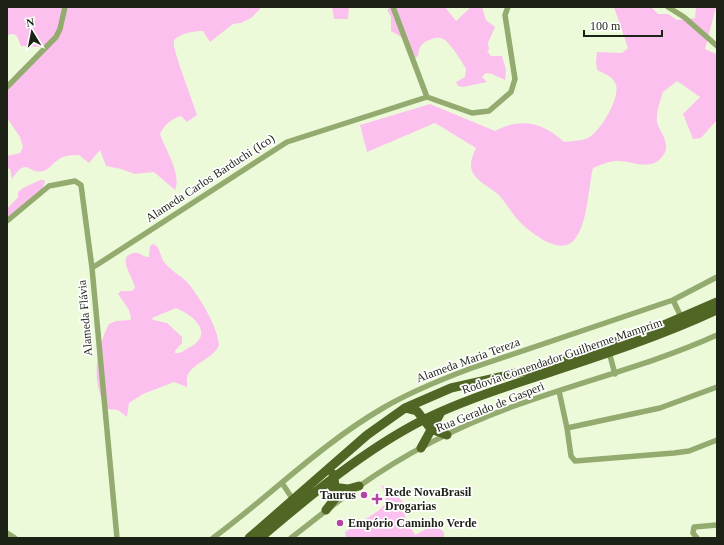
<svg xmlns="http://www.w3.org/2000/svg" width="724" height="545" font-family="'Times New Roman',serif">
<rect width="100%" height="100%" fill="#edfada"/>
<!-- green -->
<path fill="#fcc0ee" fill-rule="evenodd" d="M 7,7 L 262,7 L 251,18 L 241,23 L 233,24 L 210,42 L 203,31 C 194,31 181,33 174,40 L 174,47 L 179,64 L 197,115 L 187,122 L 181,116 C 171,119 164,125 160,134 C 165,149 182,174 175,190 L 154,172 L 135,174 L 121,169 L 106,166 L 100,150 L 89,163 L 79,155 C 72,155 64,155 58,160 C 53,163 49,170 43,171 C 28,175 28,155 12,179 L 10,169 L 7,168 L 7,156 L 20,153 L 23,147 L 20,137 L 7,118 L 7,85 L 19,70 L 30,63 L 43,47 L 21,46 L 17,36 L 13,34 L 7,35 Z
M 332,7 L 349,7 L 348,19 L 334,19 Z
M 390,7 L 445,7 L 456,21 L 471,7 L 482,7 L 486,20 L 495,27 L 488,43 L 489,50 L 487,51 L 491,56 L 502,56 L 506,70 L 505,80 L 492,74 L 486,73 L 482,77 L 487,82 L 463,87 L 458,86 L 456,82 L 465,77 L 466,69 C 463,63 449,41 443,39 C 438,36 432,39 427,41 C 420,44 419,49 418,56 L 415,58 L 411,56 L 403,38 L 391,31 L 391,17 L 387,10 Z
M 614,7 L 651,7 L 658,14 L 668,14 L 677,20 L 695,18 L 696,7 L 716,7 L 705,49 L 716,54 L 717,57 L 717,120 L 701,138 L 693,139 L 683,114 L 700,97 L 677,81 L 663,92 C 660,101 656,113 657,122 C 659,131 667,138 666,148 C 666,152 663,156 660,159 C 648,171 631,160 616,161 C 609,161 600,165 593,168 C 588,186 588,234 569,244 C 554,252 527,230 517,219 C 511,212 506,203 499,195 C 491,188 476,181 472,171 C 469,163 473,155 476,148 L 435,123 L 367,152 L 360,125 L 430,104 L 495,131 C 521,117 544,123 564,142 C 571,141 582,141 588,138 C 600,132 620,98 616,85 C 613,76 605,74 597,70 L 596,62 L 597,52 L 622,53 L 628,48 Z
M 40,180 L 44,180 L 45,182 L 42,189 L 7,219 L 7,209 L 18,197 L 18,192 L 23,188 Z
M 153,244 C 160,246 160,256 164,262 C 170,270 180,275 187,282 C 199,296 218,327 219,345 C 213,360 189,364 187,378 C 186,381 188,384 187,387 L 174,382 L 143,394 L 129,403 L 127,417 L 118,410 L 107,409 C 91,383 95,351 109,324 L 116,321 L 130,320 L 131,318 L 129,310 L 118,294 L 121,291 L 132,291 L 135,288 C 134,278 115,256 134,253 C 139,252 143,257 149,257 L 150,246 ZM 176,308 C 193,315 215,333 190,347 C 185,350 181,354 175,353 L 175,351 L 182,343 L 182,337 L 167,323 L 153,320 L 152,318 Z
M 381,485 L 391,489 L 403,502 L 405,517 L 415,535 L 434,525 L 444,532 L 444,538 L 346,538 L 345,532 L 378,511 L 386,503 L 385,494 Z"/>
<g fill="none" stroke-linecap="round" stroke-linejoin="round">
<!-- street -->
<path stroke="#94ab70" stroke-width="5.5" d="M 393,7 L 427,97
M 668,7 L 684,17 L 717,46
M 7,87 L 56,37 L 60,29 L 65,7
M 7,221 L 49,186 L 75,181 L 81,185 L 92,268 L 117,538
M 92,268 L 287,142 L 427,97 L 472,113 L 489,111 L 511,92 L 515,79 L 505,15 L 508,7
M 673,300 L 682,319
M 609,352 L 615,374
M 559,391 L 567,428 L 571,456 L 575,461 L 674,453 L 689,451 L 717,440
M 567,428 L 660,408 L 717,387
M 282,483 L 292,498
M 7,533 L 15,538
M 213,538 C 270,496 321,444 383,408 C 410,392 440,380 469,369 L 673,300 L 717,277
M 291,538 C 313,521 335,503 358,487 C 407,452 463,424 520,404 C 586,380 653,364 717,335
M 697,538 L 693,533 L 694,527 L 717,525"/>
<!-- primary -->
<path stroke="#506624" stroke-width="9" d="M 405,408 L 417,411 L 431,429 L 447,435
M 421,448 L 441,412
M 332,487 L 348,489 L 359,486
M 326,510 L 337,496 L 333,474
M 249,538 L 367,435 L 405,408 L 451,388 L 534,369 L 657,328 L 717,302
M 260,538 C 311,495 364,450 423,420 C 459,402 498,389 536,377 C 597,357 659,337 717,310"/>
</g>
<!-- markers -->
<g fill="#b445a3" stroke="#fff" stroke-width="1.5">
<circle cx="364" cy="495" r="4"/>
<path d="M375 493h4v4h4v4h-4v4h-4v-4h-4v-4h4z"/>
<circle cx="340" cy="523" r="4"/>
</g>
<g text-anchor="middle" stroke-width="3.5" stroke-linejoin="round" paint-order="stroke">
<!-- street labels -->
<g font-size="12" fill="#1d2216" stroke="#fff">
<text transform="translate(210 178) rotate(-33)" y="4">Alameda Carlos Barduchi (Ico)</text>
<text transform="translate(85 318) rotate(-95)" y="4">Alameda Flávia</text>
<text transform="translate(562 356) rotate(-19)" y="4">Rodovia Comendador Guilherme Mamprim</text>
<text transform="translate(468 360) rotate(-20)" y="4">Alameda Maria Tereza</text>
<text transform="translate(490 407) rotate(-22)" y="4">Rua Geraldo de Gasperi</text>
</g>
<!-- poi labels -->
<g font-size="12" font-weight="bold" fill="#1d2216" stroke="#fff" text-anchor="start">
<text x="385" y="496">Rede NovaBrasil<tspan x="385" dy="14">Drogarias</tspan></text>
<text x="356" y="499" text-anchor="end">Taurus</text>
<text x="348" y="527">Empório Caminho Verde</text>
</g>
</g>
<!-- border -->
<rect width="724" height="545" fill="none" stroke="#1d2216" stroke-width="16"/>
<!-- north arrow -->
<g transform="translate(32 32) rotate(350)" stroke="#ffffff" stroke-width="3" paint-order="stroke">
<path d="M0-3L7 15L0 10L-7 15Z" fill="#1d2216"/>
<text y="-6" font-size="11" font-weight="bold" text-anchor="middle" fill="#1d2216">N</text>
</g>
<!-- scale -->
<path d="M584 30v6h78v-6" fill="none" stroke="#1d2216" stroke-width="2"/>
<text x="590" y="30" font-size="12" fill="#1d2216" stroke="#ffffff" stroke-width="3" paint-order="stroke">100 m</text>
</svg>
